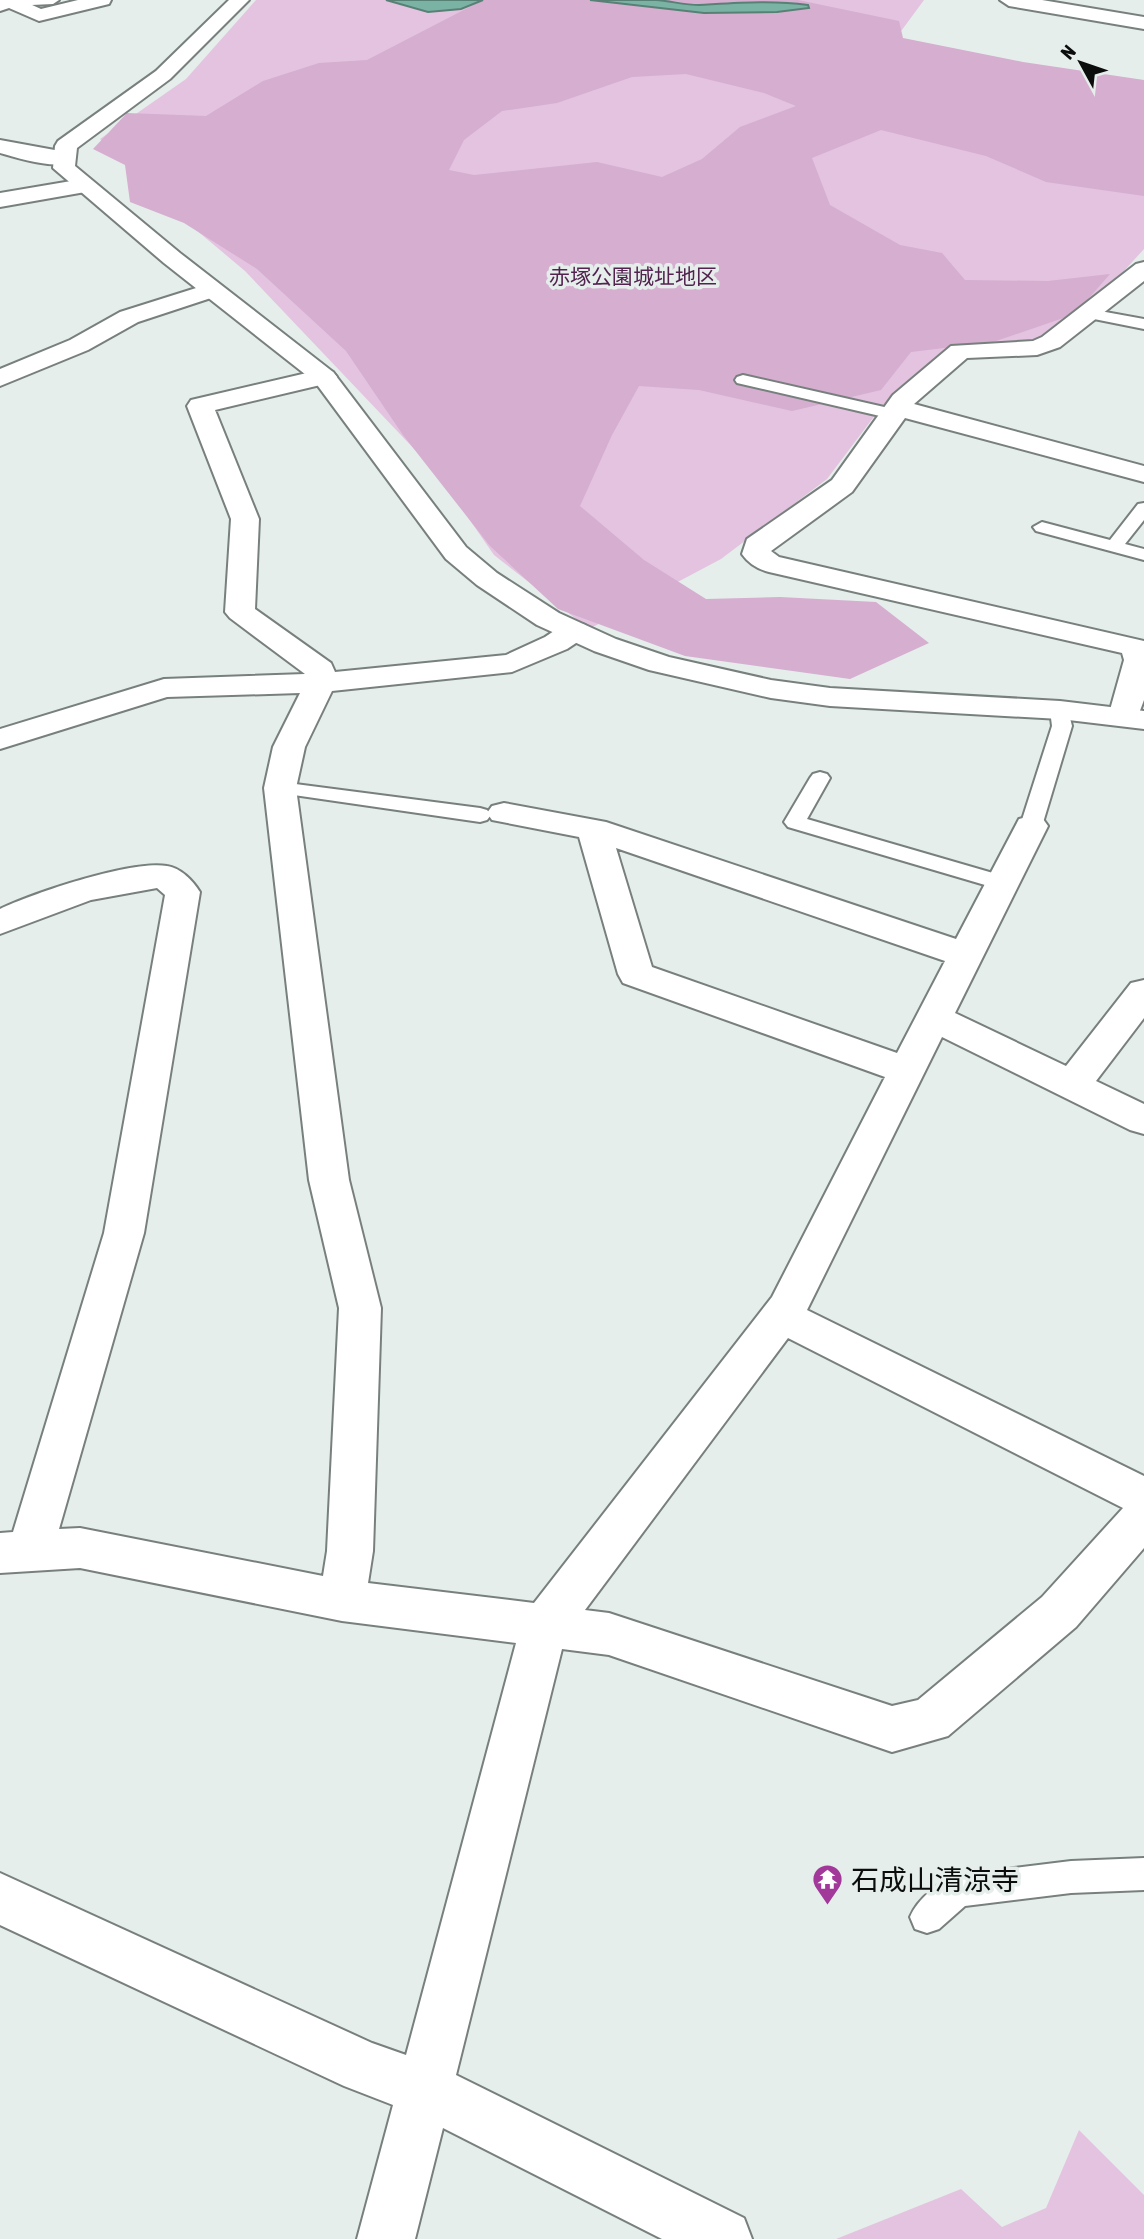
<svg xmlns="http://www.w3.org/2000/svg" width="1144" height="2239" font-family="'Asap Condensed','Noto Sans JP',sans-serif">
<rect width="100%" height="100%" fill="#e5eeeb"/>
<!-- green -->
<path fill="#e3c3df" d="M 256,0 L 924,0 L 896,38 L 1144,88 L 1144,249 L 1123,272 L 1066,319 L 1032,342 L 985,342 L 953,348 L 882,406 L 827,479 L 721,559 L 589,629 L 494,555 L 438,474 L 245,271 L 170,208 L 100,139 L 186,79 Z
M 1079,2130 L 1144,2195 L 1144,2239 L 836,2239 L 961,2189 L 1002,2227 L 1046,2208 Z"/>
<!-- forest -->
<path fill="#d5aed0" fill-rule="evenodd" d="M 483,0 L 798,0 L 899,21 L 903,38 L 1023,62 L 1144,80 L 1144,196 L 1046,182 L 986,156 L 881,130 L 812,158 L 830,205 L 900,245 L 942,253 L 965,280 L 1048,281 L 1110,274 L 1075,314 L 993,342 L 911,352 L 881,390 L 792,411 L 699,390 L 639,386 L 612,435 L 580,506 L 644,560 L 706,599 L 780,597 L 876,602 L 929,643 L 850,679 L 685,656 L 558,609 L 490,546 L 403,435 L 346,351 L 257,269 L 184,223 L 130,202 L 125,165 L 93,149 L 127,113 L 206,116 L 263,81 L 319,63 L 367,60 ZM 686,74 L 764,93 L 796,106 L 740,127 L 702,159 L 662,177 L 597,162 L 474,175 L 449,170 L 464,140 L 502,111 L 557,103 L 632,77 Z"/>
<!-- water -->
<path fill="#7ab3a4" stroke="#588176" stroke-width="2" d="M 386,0 L 483,0 L 461,9 L 428,12 Z
M 590,0 C 612,0 634,0 656,0 C 670,1 685,5 699,5 C 736,3 772,0 808,5 L 809,8 L 777,12 L 704,13 Z"/>
<g fill="none" stroke-linecap="round" stroke-linejoin="round">
<defs>
<path id="lane" d="M 5,0 L 59,0 L 53,4 L 10,6 L 6,5 Z
M 1089,309 L 1144,319 L 1144,329 L 1084,317 L 1081,314 Z
M 743,375 L 893,409 L 901,414 L 893,419 L 737,383 L 735,380 L 737,377 Z
M 1144,503 L 1144,520 L 1125,544 L 1144,549 L 1144,560 L 1036,531 L 1033,527 L 1042,522 L 1110,540 L 1138,504 Z
M 1060,704 L 1067,706 L 1072,726 L 1042,826 L 1039,831 L 1023,831 L 1020,826 L 1052,726 L 1050,710 L 1053,706 Z
M 820,772 L 827,774 L 830,778 L 807,819 L 1010,878 L 1013,883 L 1010,888 L 1002,890 L 788,827 L 784,822 L 810,778 L 813,774 Z
M 280,782 L 480,808 L 487,810 L 491,815 L 487,820 L 480,822 L 273,792 L 270,788 L 273,784 Z
M 1144,1858 L 1144,1890 L 1071,1893 L 965,1906 L 939,1929 L 927,1933 L 915,1929 L 910,1917 C 918,1898 939,1882 958,1875 L 1071,1861 Z"/>
<path id="street" d="M 0,0 L 21,0 L 41,9 L 78,0 L 111,0 L 109,4 L 39,21 L 9,8 L 0,11 Z
M 0,140 L 71,153 L 74,158 L 71,163 C 49,168 21,159 0,153 Z
M 83,179 L 91,181 L 94,186 L 91,191 L 0,207 L 0,193 Z
M 1144,262 L 1144,281 L 1060,347 L 1037,355 L 967,358 L 914,404 L 1144,466 L 1144,482 L 905,418 L 852,492 L 771,551 L 779,557 L 1144,641 L 1144,700 L 1135,724 L 1124,726 L 1113,724 L 1108,717 L 1124,660 L 1122,653 L 769,572 C 758,569 749,564 742,554 L 747,539 L 832,480 L 893,395 L 951,346 L 1033,341 L 1042,337 L 1136,264 Z
M 212,283 L 220,285 L 224,290 L 220,295 L 138,322 L 88,350 L 0,386 L 0,369 L 70,340 L 120,312 Z
M 324,369 L 333,372 L 337,377 L 333,382 L 215,410 L 259,519 L 255,609 L 331,663 L 335,672 L 506,655 L 545,637 L 563,625 L 574,622 L 585,625 L 589,631 L 585,637 L 567,649 L 512,672 L 332,691 L 305,747 L 296,788 L 349,1180 L 381,1308 L 373,1551 L 368,1583 L 534,1603 L 772,1297 L 885,1077 L 623,983 L 618,974 L 579,837 L 492,820 L 487,813 L 492,806 L 504,803 L 606,822 L 956,939 L 1019,819 L 1031,816 L 1043,819 L 1048,826 L 955,1013 L 1066,1066 L 1131,983 L 1144,980 L 1144,1018 L 1096,1081 L 1144,1104 L 1144,1134 L 1130,1130 L 942,1037 L 807,1310 L 1144,1476 L 1144,1548 L 1076,1627 L 948,1736 L 892,1752 L 609,1655 L 562,1649 L 456,2075 L 744,2218 L 752,2239 L 662,2239 L 443,2128 L 415,2239 L 357,2239 L 393,2105 L 344,2086 L 0,1925 L 0,1873 L 372,2043 L 406,2055 L 516,1643 L 342,1621 L 80,1568 L 0,1573 L 0,1533 L 13,1532 L 104,1233 L 165,895 L 157,888 L 91,900 L 0,934 L 0,909 C 34,893 131,860 167,866 C 181,868 193,881 200,892 L 144,1233 L 59,1529 L 80,1528 L 323,1576 L 327,1551 L 339,1308 L 309,1180 L 264,788 L 273,747 L 300,693 L 167,697 L 0,749 L 0,729 L 164,679 L 305,674 L 230,618 L 225,612 L 231,519 L 187,406 L 191,400 ZM 616,848 L 945,961 L 897,1053 L 652,967 ZM 788,1338 L 1123,1508 L 1042,1597 L 918,1700 L 892,1706 L 609,1613 L 585,1610 Z"/>
<path id="secondary" d="M 229,0 L 249,0 L 170,79 L 77,148 L 75,166 L 180,253 L 333,372 L 466,547 L 497,573 L 559,613 L 616,639 L 669,657 L 771,680 L 830,688 L 1060,701 L 1144,711 L 1144,729 L 1060,719 L 830,706 L 771,698 L 649,670 L 594,651 L 537,625 L 477,585 L 446,559 L 315,382 L 164,263 L 53,168 L 55,146 L 58,141 L 156,71 Z
M 1000,0 L 1042,0 L 1144,17 L 1144,29 L 1009,6 Z"/>
</defs>
<!-- lane casing -->
<use href="#lane" stroke="#78807e" stroke-width="4"/>
<!-- street casing -->
<use href="#street" stroke="#78807e" stroke-width="4"/>
<!-- secondary casing -->
<use href="#secondary" stroke="#78807e" stroke-width="4"/>
<!-- lane -->
<use href="#lane" fill="#fff" fill-rule="evenodd"/>
<!-- street -->
<use href="#street" fill="#fff" fill-rule="evenodd"/>
<!-- secondary -->
<use href="#secondary" fill="#fff" fill-rule="evenodd"/>
</g>
<!-- icons -->
<defs>
<symbol id="temple-pin" viewBox="-11 -11 22 30"><path d="M0 17L-7.5 6A9.5 9.5 0 1 1 7.5 6Z" fill="#a1389a" stroke="#e5eeeb"/><path d="M0-6L5-2H3V0L6.5 2.5H4V6H1.5V3h-3V6H-4V2.5H-6.5L-3 0V-2H-5Z" fill="#fff"/></symbol>
</defs>
<g fill-rule="evenodd">
<use href="#temple-pin" x="810" y="1862" width="35" height="47"/>
</g>
<g text-anchor="middle" stroke-width="7" stroke-linejoin="round" paint-order="stroke">
<!-- far-park labels -->
<g font-size="21" fill="#53234f" stroke="#e5eeeb">
<text x="633" y="284">赤塚公園城址地区</text>
</g>
<!-- near-poi labels -->
<g font-size="28" fill="#0a0d0c" stroke="#e5eeeb" text-anchor="start">
<text x="851" y="1890">石成山清涼寺</text>
</g>
</g>
<!-- north arrow -->
<g transform="translate(1081 63) rotate(310)" stroke="#e5eeeb" stroke-width="5" paint-order="stroke">
<path d="M0-5L12 26L0 18L-12 26Z" fill="#0a0d0c"/>
<text y="-10" font-size="19" font-weight="bold" text-anchor="middle" fill="#0a0d0c">N</text>
</g>
</svg>
